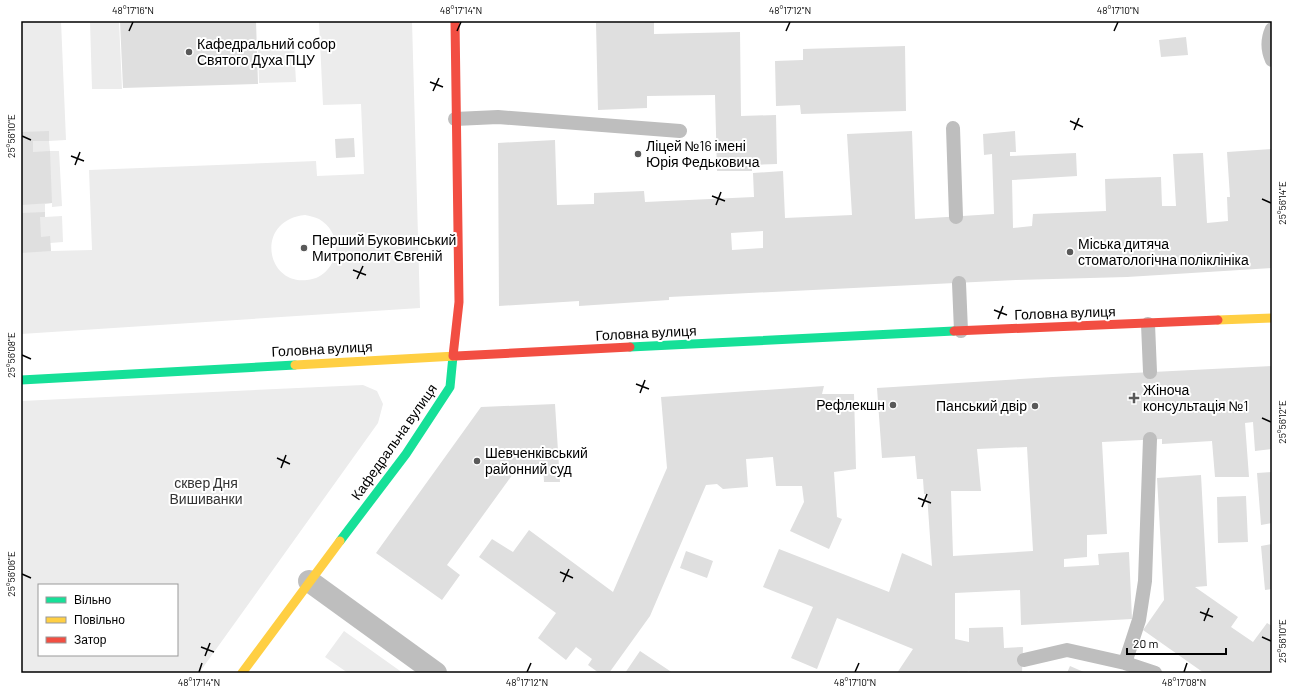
<svg xmlns="http://www.w3.org/2000/svg" width="1293" height="694" font-family="Barlow,sans-serif">
<rect width="100%" height="100%" fill="#fff"/>
<!-- green -->
<path fill="#ececec" fill-rule="evenodd" d="M 21,21 L 61,21 L 66,140 L 49,141 L 50,151 L 59,151 L 62,206 L 52,207 L 52,203 L 45,204 L 45,217 L 62,216 L 63,242 L 50,243 L 51,251 L 92,250 L 89,170 L 316,161 L 317,176 L 364,174 L 361,104 L 323,105 L 319,21 L 412,21 L 420,308 L 21,334 ZM 305,215 C 310,216 315,217 319,219 C 338,230 341,254 328,269 C 322,276 316,279 307,280 C 265,285 255,220 305,215 Z
M 90,21 L 119,21 L 122,89 L 92,89 Z
M 294,47 L 296,82 L 259,83 L 258,48 Z
M 363,385 L 377,391 L 383,404 L 378,423 L 199,673 L 21,673 L 21,401 ZM 39,585 L 177,585 L 177,655 L 39,655 Z
M 344,631 L 403,673 L 348,673 L 325,657 Z"/>
<!-- building -->
<path fill="#dfdfdf" fill-rule="evenodd" d="M 120,21 L 256,21 L 258,84 L 123,88 Z
M 654,22 L 654,34 L 740,32 L 741,116 L 776,115 L 777,164 L 752,165 L 752,171 L 717,171 L 715,95 L 647,96 L 647,108 L 598,110 L 596,23 Z
M 1186,37 L 1188,55 L 1161,57 L 1159,40 Z
M 905,46 L 906,111 L 801,114 L 800,105 L 776,106 L 775,61 L 803,60 L 803,49 Z
M 49,131 L 49,141 L 33,141 L 33,152 L 50,151 L 52,203 L 21,205 L 21,132 Z
M 912,131 L 915,219 L 994,214 L 992,154 L 984,155 L 983,134 L 1015,131 L 1016,152 L 1010,152 L 1010,156 L 1076,153 L 1077,176 L 1012,180 L 1013,228 L 1032,226 L 1033,214 L 1106,211 L 1105,179 L 1161,177 L 1162,206 L 1176,206 L 1173,154 L 1203,153 L 1207,223 L 1228,221 L 1227,197 L 1230,197 L 1227,152 L 1272,149 L 1272,268 L 1127,277 L 1016,280 L 669,297 L 669,300 L 579,306 L 579,301 L 499,306 L 498,143 L 555,140 L 557,205 L 594,204 L 594,193 L 644,191 L 645,202 L 754,197 L 753,173 L 783,171 L 785,218 L 852,215 L 847,134 ZM 763,231 L 763,248 L 732,250 L 731,233 Z
M 354,138 L 355,157 L 336,158 L 335,139 Z
M 45,212 L 45,217 L 40,217 L 41,237 L 50,236 L 51,251 L 21,253 L 21,213 Z
M 1272,366 L 1272,449 L 1255,451 L 1253,422 L 1245,423 L 1249,477 L 1215,477 L 1212,441 L 1162,444 L 1162,439 L 1102,442 L 1107,534 L 1087,535 L 1087,557 L 1064,559 L 1064,567 L 1099,565 L 1098,554 L 1129,552 L 1132,619 L 1021,625 L 1020,590 L 955,593 L 955,639 L 969,642 L 969,628 L 1003,627 L 1004,648 L 1023,647 L 1022,673 L 973,673 L 968,671 L 967,673 L 897,673 L 913,649 L 837,618 L 817,669 L 791,658 L 813,607 L 763,587 L 779,549 L 889,592 L 902,553 L 932,566 L 927,494 L 924,494 L 923,479 L 917,479 L 915,456 L 882,458 L 877,388 L 1053,377 ZM 1027,447 L 1033,551 L 953,556 L 951,491 L 981,491 L 977,449 Z
M 824,386 L 822,394 L 854,394 L 856,469 L 834,472 L 837,517 L 842,519 L 829,549 L 790,531 L 804,502 L 802,486 L 776,486 L 773,457 L 746,459 L 748,487 L 723,489 L 717,484 L 706,485 L 650,616 L 609,673 L 599,673 L 588,665 L 592,659 L 576,647 L 566,660 L 538,638 L 556,613 L 479,557 L 492,539 L 513,552 L 529,530 L 613,592 L 667,468 L 661,397 Z
M 555,404 L 560,482 L 544,482 L 543,465 L 518,467 L 447,565 L 460,575 L 442,600 L 376,553 L 481,407 Z
M 1272,472 L 1272,523 L 1261,525 L 1257,473 Z
M 1201,475 L 1207,586 L 1195,587 L 1238,617 L 1231,627 L 1253,642 L 1267,623 L 1272,626 L 1272,673 L 1204,673 L 1143,630 L 1164,600 L 1157,478 Z
M 1246,496 L 1248,542 L 1218,543 L 1217,497 Z
M 1272,544 L 1272,589 L 1265,590 L 1261,546 Z
M 686,551 L 713,561 L 707,578 L 680,568 Z
M 640,651 L 673,673 L 625,673 Z
M 1070,666 L 1086,673 L 1067,673 Z"/>
<g fill="none" stroke-linecap="round" stroke-linejoin="round">
<!-- lane -->
<path stroke="#bebebe" stroke-width="14" d="M 1272,29 C 1267,40 1267,49 1272,60
M 455,119 L 498,117 L 680,131
M 953,128 L 956,217
M 959,283 L 961,331
M 1148,324 L 1150,372
M 1024,660 L 1067,650 L 1125,663 L 1155,673
M 1125,663 L 1139,620 L 1145,581 L 1150,439"/>
<!-- street -->
<path stroke="#bebebe" stroke-width="22" d="M 309,581 L 436,673"/>
<!-- fast -->
<path stroke="#16e098" stroke-width="9" d="M 630,347 L 954,331
M 21,380 L 295,365
M 340,541 L 406,454 L 450,387 L 453,356"/>
<!-- slow -->
<path stroke="#ffcf43" stroke-width="9" d="M 1218,320 L 1272,318
M 295,365 L 456,356
M 242,673 L 340,541"/>
<!-- jam -->
<path stroke="#f24e42" stroke-width="9" d="M 954,331 L 1218,320
M 453,356 L 459,302 L 455,21
M 456,356 L 630,347"/>
</g>
<!-- ticks -->
<path fill="none" stroke="#000" stroke-width="1.5" d="M 129,31 L 133,22M 457,31 L 461,22M 786,31 L 790,22M 1114,31 L 1118,22M 430,82 L 443,87M 433,91 L 439,78M 1070,121 L 1083,127M 1074,130 L 1079,118M 22,136 L 31,140M 71,156 L 84,161M 75,165 L 80,152M 712,196 L 725,201M 1262,199 L 1271,203M 716,205 L 721,192M 353,270 L 366,275M 357,279 L 363,266M 994,310 L 1007,315M 998,319 L 1003,306M 22,355 L 31,359M 636,384 L 649,389M 640,393 L 645,380M 1262,418 L 1271,422M 277,458 L 290,464M 281,468 L 286,455M 918,498 L 931,503M 922,507 L 927,494M 560,572 L 573,578M 22,574 L 31,578M 563,582 L 569,569M 1200,612 L 1213,617M 1204,621 L 1209,608M 1262,637 L 1271,641M 201,647 L 214,652M 205,656 L 210,643M 199,672 L 202,663M 527,672 L 531,663M 855,672 L 859,663M 1184,672 L 1187,663"/>
<!-- markers -->
<g fill="#595959" stroke="#fff" stroke-width="1.5">
<circle cx="189" cy="52" r="4"/>
<circle cx="638" cy="154" r="4"/>
<circle cx="304" cy="248" r="4"/>
<circle cx="1070" cy="252" r="4"/>
<path d="M1132 392h4v4h4v4h-4v4h-4v-4h-4v-4h4z"/>
<circle cx="893" cy="405" r="4"/>
<circle cx="1035" cy="406" r="4"/>
<circle cx="477" cy="461" r="4"/>
</g>
<g text-anchor="middle" stroke-width="4" stroke-linejoin="round" paint-order="stroke">
<!-- poi labels -->
<g font-size="14" fill="#000" stroke="#fff" text-anchor="start">
<text x="197" y="49">Кафедральний собор<tspan x="197" dy="16">Святого Духа ПЦУ</tspan></text>
<text x="646" y="151">Ліцей №16 імені<tspan x="646" dy="16">Юрія Федьковича</tspan></text>
<text x="312" y="245">Перший Буковинський<tspan x="312" dy="16">Митрополит Євгеній</tspan></text>
<text x="1078" y="249">Міська дитяча<tspan x="1078" dy="16">стоматологічна поліклініка</tspan></text>
<text x="1143" y="395">Жіноча<tspan x="1143" dy="16">консультація №1</tspan></text>
<text x="885" y="410" text-anchor="end">Рефлекшн</text>
<text x="1027" y="411" text-anchor="end">Панський двір</text>
<text x="485" y="458">Шевченківський<tspan x="485" dy="16">районний суд</tspan></text>
</g>
<!-- street labels -->
<g font-size="14" fill="#000" stroke="#fff">
<text transform="translate(1065 313) rotate(-2)" y="5">Головна вулиця</text>
<text transform="translate(646 333) rotate(-3)" y="5">Головна вулиця</text>
<text transform="translate(322 349) rotate(-3)" y="5">Головна вулиця</text>
<text transform="translate(394 442) rotate(-55)" y="5">Кафедральна вулиця</text>
</g>
<!-- park labels -->
<g font-size="14" fill="#333" stroke="#fff">
<text x="206" y="488">сквер Дня<tspan x="206" dy="16">Вишиванки</tspan></text>
</g>
</g>
<!-- border -->
<rect width="1293" height="694" fill="none" stroke="#ffffff" stroke-width="44"/>
<!-- legend -->
<rect x="38" y="584" width="140" height="72" fill="#ffffff" stroke="#999999"/>
<rect x="46" y="597" width="20" height="6" fill="#16e098" stroke="#999999"/>
<text x="74" y="604" font-size="12" fill="#000000">Вільно</text>
<rect x="46" y="617" width="20" height="6" fill="#ffcf43" stroke="#999999"/>
<text x="74" y="624" font-size="12" fill="#000000">Повільно</text>
<rect x="46" y="637" width="20" height="6" fill="#f24e42" stroke="#999999"/>
<text x="74" y="644" font-size="12" fill="#000000">Затор</text>
<!-- scale -->
<path d="M1127 648v6h99v-6" fill="none" stroke="#000000" stroke-width="2"/>
<text x="1133" y="648" font-size="12" fill="#000000" stroke="#ffffff" stroke-width="3" paint-order="stroke">20 m</text>
<rect x="22" y="22" width="1249" height="650" fill="none" stroke="#000" stroke-width="1.5"/>
<g font-size="10" text-anchor="middle" fill="#000">
<text x="133" y="14">48°17'16"N</text>
<text x="461" y="14">48°17'14"N</text>
<text x="790" y="14">48°17'12"N</text>
<text x="1118" y="14">48°17'10"N</text>
<text transform="translate(11 136) rotate(-90)" y="4">25°56'10"E</text>
<text transform="translate(1282 203) rotate(-90)" y="4">25°56'14"E</text>
<text transform="translate(11 355) rotate(-90)" y="4">25°56'08"E</text>
<text transform="translate(1282 422) rotate(-90)" y="4">25°56'12"E</text>
<text transform="translate(11 574) rotate(-90)" y="4">25°56'06"E</text>
<text transform="translate(1282 641) rotate(-90)" y="4">25°56'10"E</text>
<text x="199" y="686">48°17'14"N</text>
<text x="527" y="686">48°17'12"N</text>
<text x="855" y="686">48°17'10"N</text>
<text x="1184" y="686">48°17'08"N</text>
</g>
</svg>
